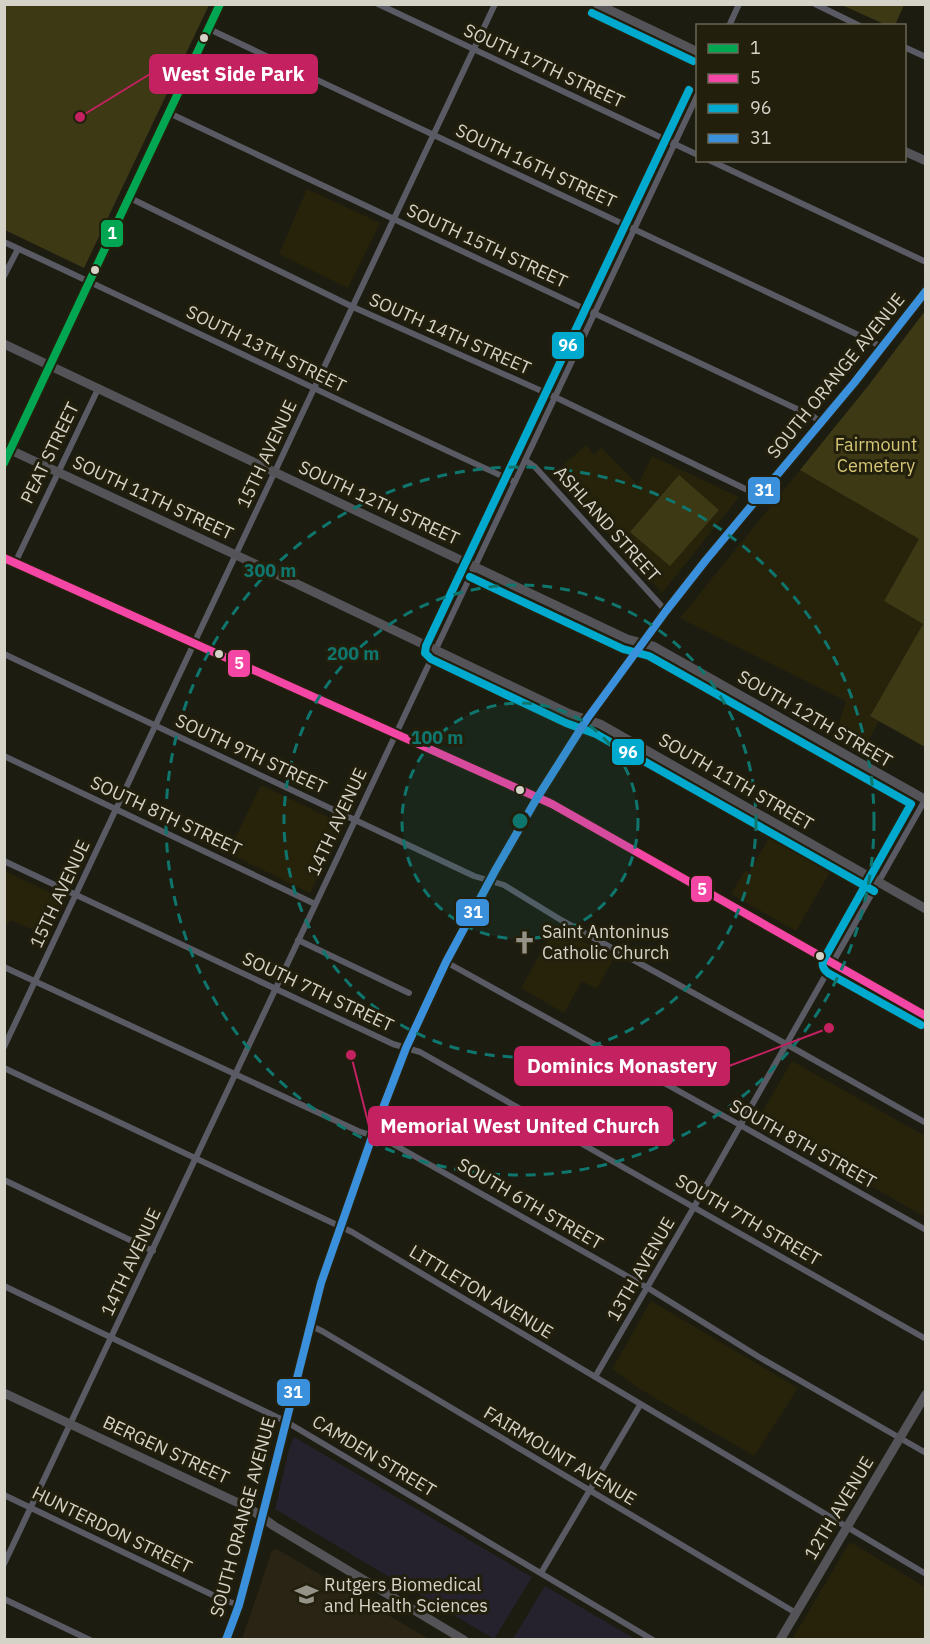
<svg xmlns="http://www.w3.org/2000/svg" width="930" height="1644" font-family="'IBM Plex Sans',sans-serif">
<rect width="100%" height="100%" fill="#1d1c11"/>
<!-- commercial -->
<path fill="#25222e" d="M 294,1437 L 532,1577 L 494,1639 L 275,1509 L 289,1449 Z
M 545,1586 L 635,1639 L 513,1639 Z"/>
<!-- built -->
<path fill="#27230b" d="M 307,189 L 380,223 L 348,288 L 279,254 Z
M 586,445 L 594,455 L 601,447 L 638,485 L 652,456 L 739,497 L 662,593 L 556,476 L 563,468 L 563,465 Z
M 800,470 L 919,539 L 884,601 L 923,624 L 870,715 L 879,721 L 862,752 L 835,736 L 846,701 L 680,618 Z
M 261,785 L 343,824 L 310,893 L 228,853 Z
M 772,833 L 833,867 L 796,931 L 731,894 L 745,871 L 749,872 Z
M 5,871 L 62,898 L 45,935 L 10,920 L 5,929 Z
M 556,926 L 614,958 L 597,989 L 582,981 L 564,1013 L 521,988 Z
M 792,1061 L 925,1136 L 925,1217 L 757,1121 Z
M 651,1301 L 798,1388 L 754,1456 L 640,1389 L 612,1369 Z
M 850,1542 L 925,1587 L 925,1639 L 792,1639 Z"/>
<!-- medical -->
<path fill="#292414" d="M 277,1549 L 429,1639 L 242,1639 L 272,1551 Z"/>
<!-- green -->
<path fill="#3e3915" d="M 4,5 L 209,5 L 84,268 L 5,230 Z
M 842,5 L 904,4 L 904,5 L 895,25 L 886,25 Z
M 925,311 L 925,747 L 870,716 L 923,624 L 884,601 L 919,539 L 800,470 L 868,386 Z
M 679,475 L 719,510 L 670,566 L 630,532 Z"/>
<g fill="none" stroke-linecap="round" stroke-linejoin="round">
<!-- street -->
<path stroke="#595a63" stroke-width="6" d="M 378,4 L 698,155
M 815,4 L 860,26
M 729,26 L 739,4
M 209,29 L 869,340 L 881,347
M 904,47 L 926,57
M 169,113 L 814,417 L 821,423
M 709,160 L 926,262
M 130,198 L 353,307 L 555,397 L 760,496
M 4,242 C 175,321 344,404 515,482
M 4,276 L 18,249
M 525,460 L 535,467 L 666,611
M 4,464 L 220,4
M 4,558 L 552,804 L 926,1016
M 15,563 L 98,389
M 4,654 L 355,820 L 474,876 L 504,885 L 561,920 L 786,1044 L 926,1123
M 4,756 L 315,904
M 4,861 L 393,1044 L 420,1052 L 926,1339
M 298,940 L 409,993
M 446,962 L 740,1125 L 926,1230
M 4,967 L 358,1131 L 386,1140 L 648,1288 L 759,1357 L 926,1453
M 4,1047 L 495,4
M 4,1068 L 352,1232 L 926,1574
M 4,1180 L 153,1251
M 4,1286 L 285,1421 L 653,1640
M 309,1325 L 322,1331 L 796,1613
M 595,1377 L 694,1207 L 925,800
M 4,1495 L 221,1599 L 239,1605
M 4,1564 L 698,94
M 541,1573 L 640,1405
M 4,1599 L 90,1640"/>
<!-- secondary -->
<path stroke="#535358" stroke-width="9" d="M 597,4 L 698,52
M 904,151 L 926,161
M 4,344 L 627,639 L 653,646 L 926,800
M 4,447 L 236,555 L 570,714 L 600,724 L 926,909
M 4,1393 L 249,1508 L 274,1526 L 464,1640
M 780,1640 L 926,1394"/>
<!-- primary -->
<path stroke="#595a61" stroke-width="10" d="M 226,1640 L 239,1605 L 255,1545 L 321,1283 L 373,1134 L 406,1048 L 446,962 L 496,869 L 537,798 L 587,719 L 666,611 L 706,560 L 854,383 L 926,290"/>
<defs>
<path id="bus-1" d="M 4,463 L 220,4"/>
<path id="bus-2" d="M 4,558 L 552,804 L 926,1016"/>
<path id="bus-3" d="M 592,13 L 693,61
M 689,90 L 426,646 L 425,653 L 431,659 L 566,723 L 596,734 L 874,891
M 470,577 L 623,649 L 649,656 L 911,804 L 824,959 C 821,965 823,969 828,973 L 921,1025"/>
<path id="bus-4" d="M 226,1640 L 239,1605 L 255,1545 L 321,1283 L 373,1134 L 406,1048 L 446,962 L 496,869 L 537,798 L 587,719 L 666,611 L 706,560 L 854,383 L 926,291"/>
</defs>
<!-- bus-1 casing -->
<use href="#bus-1" stroke="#221f0c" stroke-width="12"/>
<!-- bus-2 casing -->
<use href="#bus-2" stroke="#221f0c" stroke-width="12"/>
<!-- bus-3 casing -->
<use href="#bus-3" stroke="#221f0c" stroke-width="12"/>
<!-- bus-4 casing -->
<use href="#bus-4" stroke="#221f0c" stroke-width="12"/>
<!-- bus-1 -->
<use href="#bus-1" stroke="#00a651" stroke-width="8"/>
<!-- bus-2 -->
<use href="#bus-2" stroke="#f346a5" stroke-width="8"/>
<!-- bus-3 -->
<use href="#bus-3" stroke="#00a9ce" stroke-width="8"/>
<!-- bus-4 -->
<use href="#bus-4" stroke="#3a90db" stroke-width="8"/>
</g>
<!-- distance rings -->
<circle cx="520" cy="821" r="118" fill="#0f766e" fill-opacity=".12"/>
<g fill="none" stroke="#0f766e" stroke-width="3" stroke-dasharray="10 8">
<circle cx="520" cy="821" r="118"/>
<circle cx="520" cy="821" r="236"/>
<circle cx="520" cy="821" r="354"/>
</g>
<!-- icons -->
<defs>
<symbol id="church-bare" viewBox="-9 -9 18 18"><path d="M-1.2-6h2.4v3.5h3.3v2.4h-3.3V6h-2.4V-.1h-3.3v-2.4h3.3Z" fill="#959388" stroke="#221f0c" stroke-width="2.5" paint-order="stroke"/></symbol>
<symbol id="university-bare" viewBox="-9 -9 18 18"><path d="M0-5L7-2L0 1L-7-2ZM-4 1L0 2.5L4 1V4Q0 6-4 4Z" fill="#959388" stroke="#221f0c" stroke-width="2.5" paint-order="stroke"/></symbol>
</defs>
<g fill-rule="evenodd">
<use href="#church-bare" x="508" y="926" width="33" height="33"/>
<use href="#university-bare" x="290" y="1578" width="33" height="33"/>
</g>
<!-- markers -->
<g fill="#d5d3c8" stroke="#221f0c" stroke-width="2">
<circle cx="204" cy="38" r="5"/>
<circle cx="95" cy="270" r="5"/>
<circle cx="219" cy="654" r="5"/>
<circle cx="520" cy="790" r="5"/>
<circle cx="820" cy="956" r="5"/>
</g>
<g text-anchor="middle" stroke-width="6" stroke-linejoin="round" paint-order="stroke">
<!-- street labels -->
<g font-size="18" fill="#d5d3c8" stroke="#221f0c">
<text transform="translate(544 66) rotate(25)" y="6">SOUTH 17TH STREET</text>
<text transform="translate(536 166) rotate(25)" y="6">SOUTH 16TH STREET</text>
<text transform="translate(487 246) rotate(25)" y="6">SOUTH 15TH STREET</text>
<text transform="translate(450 334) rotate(24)" y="6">SOUTH 14TH STREET</text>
<text transform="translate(266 349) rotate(26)" y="6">SOUTH 13TH STREET</text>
<text transform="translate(836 376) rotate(-51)" y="6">SOUTH ORANGE AVENUE</text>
<text transform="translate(50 453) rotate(-64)" y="6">PEAT STREET</text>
<text transform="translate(267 454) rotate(-65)" y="6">15TH AVENUE</text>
<text transform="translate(153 498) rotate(25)" y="6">SOUTH 11TH STREET</text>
<text transform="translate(379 503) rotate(25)" y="6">SOUTH 12TH STREET</text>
<text transform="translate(607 524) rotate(48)" y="6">ASHLAND STREET</text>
<text transform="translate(815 719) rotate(30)" y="6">SOUTH 12TH STREET</text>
<text transform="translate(251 754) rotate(25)" y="6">SOUTH 9TH STREET</text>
<text transform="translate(736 782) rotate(30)" y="6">SOUTH 11TH STREET</text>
<text transform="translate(166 816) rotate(25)" y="6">SOUTH 8TH STREET</text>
<text transform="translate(337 822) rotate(-65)" y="6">14TH AVENUE</text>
<text transform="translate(60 894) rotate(-65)" y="6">15TH AVENUE</text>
<text transform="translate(318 992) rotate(25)" y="6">SOUTH 7TH STREET</text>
<text transform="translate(803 1144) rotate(29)" y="6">SOUTH 8TH STREET</text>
<text transform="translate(530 1204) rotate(30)" y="6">SOUTH 6TH STREET</text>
<text transform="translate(748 1220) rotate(30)" y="6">SOUTH 7TH STREET</text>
<text transform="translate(131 1262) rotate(-65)" y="6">14TH AVENUE</text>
<text transform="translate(641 1269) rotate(-60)" y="6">13TH AVENUE</text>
<text transform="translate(481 1292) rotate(31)" y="6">LITTLETON AVENUE</text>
<text transform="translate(166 1450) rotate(25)" y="6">BERGEN STREET</text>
<text transform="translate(374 1456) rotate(31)" y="6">CAMDEN STREET</text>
<text transform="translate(560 1456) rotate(31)" y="6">FAIRMOUNT AVENUE</text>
<text transform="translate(839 1508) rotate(-59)" y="6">12TH AVENUE</text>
<text transform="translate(243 1517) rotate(-75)" y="6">SOUTH ORANGE AVENUE</text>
<text transform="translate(112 1530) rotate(26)" y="6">HUNTERDON STREET</text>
</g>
<!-- park labels -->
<g font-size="18" fill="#d5c775" stroke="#221f0c">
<text x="876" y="451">Fairmount<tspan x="876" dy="21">Cemetery</tspan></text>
</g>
<!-- poi labels -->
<g font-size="18" fill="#d5d3c8" stroke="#221f0c" text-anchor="start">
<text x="542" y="938">Saint Antoninus<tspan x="542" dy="21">Catholic Church</tspan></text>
<text x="324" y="1591">Rutgers Biomedical<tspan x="324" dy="21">and Health Sciences</tspan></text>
</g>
</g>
<circle cx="520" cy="821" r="9" fill="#0f766e" stroke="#221f0c" stroke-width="3"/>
<g font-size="18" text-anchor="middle" font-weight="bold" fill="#0f766e" stroke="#221f0c" stroke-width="6" stroke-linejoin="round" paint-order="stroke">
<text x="270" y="577">300 m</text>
<text x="353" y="660">200 m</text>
<text x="437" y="744">100 m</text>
</g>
<!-- callouts -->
<path fill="none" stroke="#c32160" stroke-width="2" d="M80 117L150 74M829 1028L729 1066M351 1055L369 1126"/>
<g fill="#c32160" stroke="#221f0c" stroke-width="2">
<circle cx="80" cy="117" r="6"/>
<circle cx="829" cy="1028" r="6"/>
<circle cx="351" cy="1055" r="6"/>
</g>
<g fill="#c32160" stroke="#c32160" stroke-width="2">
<rect x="150" y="55" width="167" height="38" rx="6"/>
<rect x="515" y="1047" width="214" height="38" rx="6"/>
<rect x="369" y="1107" width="303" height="38" rx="6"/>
</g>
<g font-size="20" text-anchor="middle" font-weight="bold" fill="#fff">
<text x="233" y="81">West Side Park</text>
<text x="622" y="1073">Dominics Monastery</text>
<text x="520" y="1133">Memorial West United Church</text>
</g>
<g stroke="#221f0c" stroke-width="2">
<rect x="100" y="219" width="24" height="29" rx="6" fill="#00a651"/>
<rect x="551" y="331" width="34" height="29" rx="6" fill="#00a9ce"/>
<rect x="747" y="476" width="34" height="29" rx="6" fill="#3a90db"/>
<rect x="227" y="649" width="24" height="29" rx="6" fill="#f346a5"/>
<rect x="611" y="738" width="34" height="28" rx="6" fill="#00a9ce"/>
<rect x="690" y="875" width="23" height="28" rx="6" fill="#f346a5"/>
<rect x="455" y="898" width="35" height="29" rx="6" fill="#3a90db"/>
<rect x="276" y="1378" width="35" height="29" rx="6" fill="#3a90db"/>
</g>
<g font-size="16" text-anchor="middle" font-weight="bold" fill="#fff">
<text x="112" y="239">1</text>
<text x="568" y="351">96</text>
<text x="764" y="496">31</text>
<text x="239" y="669">5</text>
<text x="628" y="758">96</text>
<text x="702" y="895">5</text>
<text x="473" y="918">31</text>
<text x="293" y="1398">31</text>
</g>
<!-- border -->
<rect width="930" height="1644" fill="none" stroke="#d5d3c8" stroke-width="12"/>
<!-- legend -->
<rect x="696" y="24" width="210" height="138" fill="#221f0c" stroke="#6a6757" stroke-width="1.5"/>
<rect x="708" y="44" width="30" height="9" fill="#00a651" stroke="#6a6757" stroke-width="1.5"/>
<text x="750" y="54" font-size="18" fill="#d5d3c8">1</text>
<rect x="708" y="74" width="30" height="9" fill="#f346a5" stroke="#6a6757" stroke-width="1.5"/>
<text x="750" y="84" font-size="18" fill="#d5d3c8">5</text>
<rect x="708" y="104" width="30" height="9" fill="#00a9ce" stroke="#6a6757" stroke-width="1.5"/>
<text x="750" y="114" font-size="18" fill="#d5d3c8">96</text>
<rect x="708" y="134" width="30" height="9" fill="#3a90db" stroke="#6a6757" stroke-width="1.5"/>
<text x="750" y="144" font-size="18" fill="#d5d3c8">31</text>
</svg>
